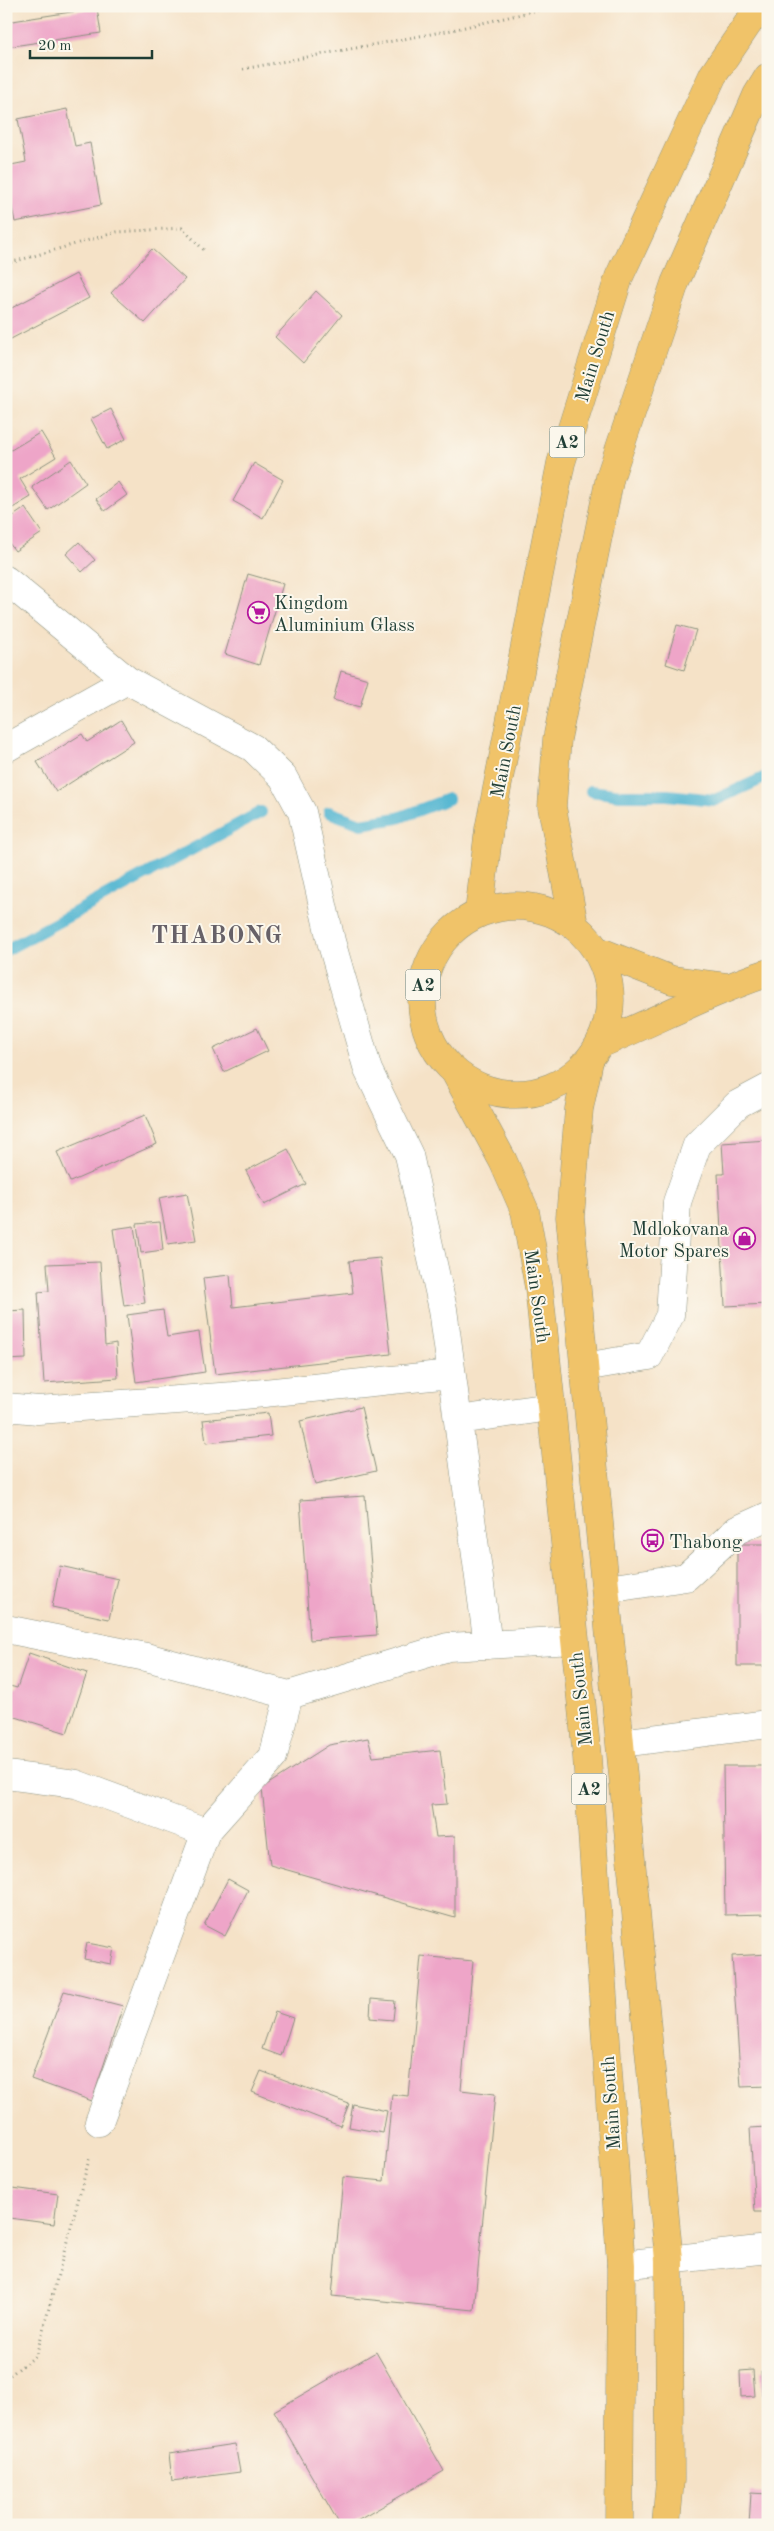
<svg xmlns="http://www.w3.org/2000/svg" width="774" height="2531" font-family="'Old Standard TT',serif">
<rect width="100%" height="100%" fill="#fbf7ec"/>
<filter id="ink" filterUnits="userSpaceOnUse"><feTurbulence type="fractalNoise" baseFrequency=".02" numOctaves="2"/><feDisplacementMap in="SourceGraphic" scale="10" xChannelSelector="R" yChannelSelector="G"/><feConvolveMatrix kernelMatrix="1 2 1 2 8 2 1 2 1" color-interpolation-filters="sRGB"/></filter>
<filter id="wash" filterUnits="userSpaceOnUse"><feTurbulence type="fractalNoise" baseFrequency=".0096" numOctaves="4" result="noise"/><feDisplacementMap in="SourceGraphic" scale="20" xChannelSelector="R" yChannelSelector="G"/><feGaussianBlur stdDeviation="1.12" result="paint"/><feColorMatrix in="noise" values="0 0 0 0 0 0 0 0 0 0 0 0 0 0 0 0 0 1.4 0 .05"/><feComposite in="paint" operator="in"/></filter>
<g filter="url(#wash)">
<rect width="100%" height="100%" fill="#f5e2c7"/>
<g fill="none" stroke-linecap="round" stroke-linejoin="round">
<!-- stream -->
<path stroke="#52b6d1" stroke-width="12" d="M 591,791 L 620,795 L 667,795 L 715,800 L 768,776
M 329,812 L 361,824 L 398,818 L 448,799
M 6,950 L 261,812"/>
</g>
<g id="blocks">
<!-- building -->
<path fill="#eea5c8" d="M 97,8 L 101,33 L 6,47 L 6,22 Z
M 67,109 L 75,146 L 90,143 L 101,205 L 15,222 L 6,178 L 6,166 L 26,162 L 18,119 Z
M 152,249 L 185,279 L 145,323 L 111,293 Z
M 76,274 L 89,298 L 9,340 L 6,335 L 6,311 Z
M 316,291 L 342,315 L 303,363 L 275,337 Z
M 111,409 L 126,439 L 107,449 L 91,419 Z
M 41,432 L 56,457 L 20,479 L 31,497 L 6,512 L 6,453 Z
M 71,460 L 86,483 L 48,510 L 32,487 Z
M 254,463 L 283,480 L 263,518 L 233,501 Z
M 118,482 L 127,495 L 105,511 L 96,499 Z
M 25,508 L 42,533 L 15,551 L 6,539 L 6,521 Z
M 79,542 L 95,560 L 82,572 L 66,554 Z
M 248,574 L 283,584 L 259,665 L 225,654 Z
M 677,625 L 696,630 L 684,670 L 666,664 Z
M 341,671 L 368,679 L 360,707 L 333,700 Z
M 121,720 L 134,742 L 56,792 L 37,762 L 82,734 L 87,742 Z
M 257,1028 L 268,1051 L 224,1072 L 213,1049 Z
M 145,1115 L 157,1144 L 70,1182 L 57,1152 Z
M 768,1140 L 768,1304 L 725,1306 L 718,1174 L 724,1174 L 722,1143 Z
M 288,1149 L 306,1184 L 264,1205 L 246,1171 Z
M 187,1193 L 196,1240 L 168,1244 L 159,1198 Z
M 160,1222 L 163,1250 L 141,1253 L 137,1224 Z
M 134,1226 L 145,1303 L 124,1306 L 113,1229 Z
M 380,1258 L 391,1354 L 215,1374 L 203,1278 L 230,1275 L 233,1307 L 353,1293 L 349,1261 Z
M 100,1262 L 105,1345 L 116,1343 L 118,1378 L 44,1383 L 38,1292 L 49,1291 L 47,1264 Z
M 25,1310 L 26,1359 L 6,1360 L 6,1311 Z
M 163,1310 L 167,1337 L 199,1332 L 205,1372 L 136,1382 L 127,1315 Z
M 361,1407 L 376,1471 L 315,1485 L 300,1421 Z
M 268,1413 L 271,1436 L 206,1443 L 203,1420 Z
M 365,1496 L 377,1635 L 310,1640 L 300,1500 Z
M 737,1544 L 768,1544 L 768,1666 L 737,1666 Z
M 60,1566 L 118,1579 L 109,1619 L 52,1607 Z
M 29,1653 L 87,1673 L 67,1733 L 6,1714 L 6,1685 L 17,1688 Z
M 368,1738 L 373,1757 L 440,1750 L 447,1804 L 431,1805 L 436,1837 L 455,1836 L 455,1918 L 270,1865 L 262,1788 L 329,1745 Z
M 723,1766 L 768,1766 L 768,1914 L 725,1915 Z
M 228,1879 L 248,1890 L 225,1936 L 204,1925 Z
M 87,1943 L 114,1948 L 111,1964 L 84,1959 Z
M 768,1954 L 768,2086 L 741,2087 L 732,1956 Z
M 421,1956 L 473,1961 L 461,2090 L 495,2094 L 474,2310 L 332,2296 L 343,2177 L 384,2181 L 392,2094 L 408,2096 Z
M 64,1991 L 123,2006 L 92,2101 L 31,2079 Z
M 371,1999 L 395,2001 L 393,2020 L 370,2018 Z
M 275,2012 L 293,2018 L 281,2056 L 262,2049 Z
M 261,2071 L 349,2104 L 340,2126 L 252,2092 Z
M 353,2104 L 387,2111 L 383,2133 L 349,2127 Z
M 768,2127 L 768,2212 L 755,2212 L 750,2128 Z
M 13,2188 L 58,2194 L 54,2224 L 9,2218 Z
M 376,2352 L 444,2471 L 350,2525 L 340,2525 L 274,2411 Z
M 753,2370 L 755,2396 L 741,2397 L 740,2371 Z
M 761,2371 L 768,2371 L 768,2395 L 762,2395 Z
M 235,2444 L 240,2472 L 172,2481 L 169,2454 Z
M 751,2493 L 768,2494 L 768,2525 L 749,2525 Z"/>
</g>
</g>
<g filter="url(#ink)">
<use href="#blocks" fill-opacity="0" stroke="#8a907e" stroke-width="1"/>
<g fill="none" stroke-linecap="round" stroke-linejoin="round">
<defs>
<path id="minor" d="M 6,580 L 127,680 L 253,748 L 283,777 L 302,812 L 331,941 L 368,1070 L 409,1155 L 443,1309 L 488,1645
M 6,748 L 127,680
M 584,1367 L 649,1356 L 670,1315 L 677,1202 L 697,1145 L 738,1104 L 768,1088
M 6,1407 L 38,1410 L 234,1396 L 451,1374
M 458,1420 L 551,1407
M 607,1589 L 686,1577 L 737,1530 L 768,1516
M 6,1629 L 146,1657 L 289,1695 L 448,1647 L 574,1640
M 621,1743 L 768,1724
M 6,1775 L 76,1784 L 206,1832
M 99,2122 L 206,1832 L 273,1757 L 289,1695
M 621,2265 L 768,2249"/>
<path id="major" d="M 596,950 L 672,980 L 726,987
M 600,1044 C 656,1021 710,992 768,973
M 589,1061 L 579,1109 L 570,1217 L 669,2260 L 670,2480 L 666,2525
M 455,1072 L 503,1161 L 525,1211 L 539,1288 L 587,1757 L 621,2265 L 619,2525"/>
<path id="highway" d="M422 1000a94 94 0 1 1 188 0a94 94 0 1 1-188 0Z
M 479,912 L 489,829 L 561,463 L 619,277 L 713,75 L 760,6
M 574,925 L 552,807 L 557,739 L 610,477 L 675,283 L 757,95 L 768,77"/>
</defs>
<!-- minor casing -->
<use href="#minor" stroke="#8a907e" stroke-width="29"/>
<!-- major casing -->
<use href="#major" stroke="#8a907e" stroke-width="29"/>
<!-- highway casing -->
<use href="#highway" stroke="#8a907e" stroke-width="29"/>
<!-- path -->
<path stroke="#8a907e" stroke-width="3" stroke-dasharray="1 4" stroke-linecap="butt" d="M 243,69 L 452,30 L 556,6
M 6,264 L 117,232 L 182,228 L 204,250
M 6,2378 L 36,2356 L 90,2156"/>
<!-- minor -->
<use href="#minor" stroke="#fff" stroke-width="28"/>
<!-- major -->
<use href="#major" stroke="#f0c369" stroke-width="28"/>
<!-- highway -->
<use href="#highway" stroke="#f0c369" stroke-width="28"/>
</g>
</g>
<!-- icons -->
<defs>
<symbol id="supermarket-ring" viewBox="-11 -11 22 22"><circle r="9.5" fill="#fbf7ec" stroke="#b5179e" stroke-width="1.5"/><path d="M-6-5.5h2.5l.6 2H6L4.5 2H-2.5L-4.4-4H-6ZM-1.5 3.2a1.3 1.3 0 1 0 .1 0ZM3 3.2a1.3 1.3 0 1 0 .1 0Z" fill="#b5179e"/></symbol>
<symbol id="shop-ring" viewBox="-11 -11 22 22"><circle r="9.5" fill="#fbf7ec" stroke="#b5179e" stroke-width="1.5"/><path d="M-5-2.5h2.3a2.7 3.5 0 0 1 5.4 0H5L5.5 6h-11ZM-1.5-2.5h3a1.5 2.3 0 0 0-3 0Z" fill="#b5179e"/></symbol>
<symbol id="bus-ring" viewBox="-11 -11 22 22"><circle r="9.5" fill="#fbf7ec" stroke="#b5179e" stroke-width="1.5"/><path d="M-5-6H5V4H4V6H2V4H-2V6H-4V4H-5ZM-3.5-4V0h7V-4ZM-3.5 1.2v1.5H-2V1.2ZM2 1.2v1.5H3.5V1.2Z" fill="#b5179e"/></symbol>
</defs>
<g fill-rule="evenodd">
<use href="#supermarket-ring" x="246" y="600" width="25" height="25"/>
<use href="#shop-ring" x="732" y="1226" width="25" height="25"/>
<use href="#bus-ring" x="640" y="1528" width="25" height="25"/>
</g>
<g text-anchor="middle" stroke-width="4" stroke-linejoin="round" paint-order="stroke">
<!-- shield labels -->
<g fill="#fbf7ec" stroke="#61756b" stroke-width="1">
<rect x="549.5" y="426.5" width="35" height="31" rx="4"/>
<rect x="405.5" y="969.5" width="35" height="31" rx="4"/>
<rect x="571.5" y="1773.5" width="35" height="31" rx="4"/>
</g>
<g font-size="18" font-weight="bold" fill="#1f3d34">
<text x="567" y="448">A2</text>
<text x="423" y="991">A2</text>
<text x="589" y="1795">A2</text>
</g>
<!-- street labels -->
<g font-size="19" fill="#1f3d34" stroke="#fbf7ec">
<text transform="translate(594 356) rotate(-73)" y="7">Main South</text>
<text transform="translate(505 751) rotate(-79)" y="7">Main South</text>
<text transform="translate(538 1296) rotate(82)" y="7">Main South</text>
<text transform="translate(580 1699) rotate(-96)" y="7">Main South</text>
<text transform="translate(610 2103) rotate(-94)" y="7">Main South</text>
</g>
<!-- poi labels -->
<g font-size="19" fill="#1f3d34" stroke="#fbf7ec" text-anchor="start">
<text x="274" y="609">Kingdom<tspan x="274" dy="22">Aluminium Glass</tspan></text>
<text x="729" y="1235" text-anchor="end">Mdlokovana<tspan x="729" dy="22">Motor Spares</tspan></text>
<text x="669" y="1548">Thabong</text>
</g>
<!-- district labels -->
<g font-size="24" font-weight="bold" letter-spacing="1" fill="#676168" stroke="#fbf7ec">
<text x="217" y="943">THABONG</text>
</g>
</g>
<!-- margin -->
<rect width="774" height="2531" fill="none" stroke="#fbf7ec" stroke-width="25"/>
<!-- scale -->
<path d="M30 50v8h122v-8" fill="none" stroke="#1f3d34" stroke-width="2.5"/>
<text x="38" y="50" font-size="15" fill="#1f3d34" stroke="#fbf7ec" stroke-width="4" paint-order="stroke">20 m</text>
</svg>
